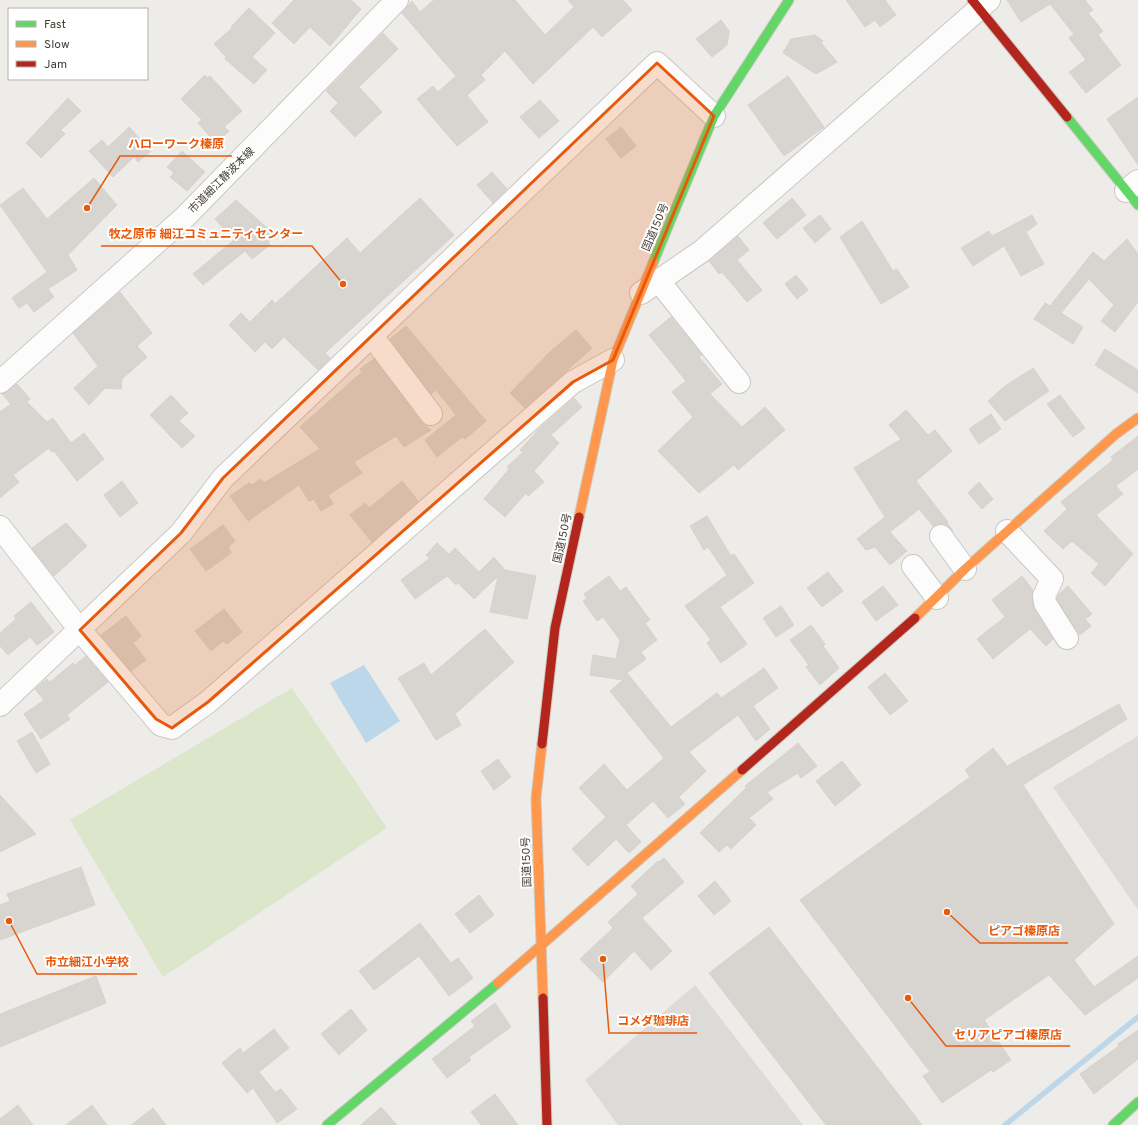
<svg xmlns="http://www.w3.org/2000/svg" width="1138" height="1125" font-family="Overpass,'Noto Sans JP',sans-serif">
<rect width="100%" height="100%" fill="#eeece8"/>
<!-- green -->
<path fill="#dbe6ca" d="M 292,688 L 387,828 L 163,977 L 70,820 Z"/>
<!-- parking -->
<path fill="#dddbd8" d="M 1138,736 L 1138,910 L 1053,787 Z
M 695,985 L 803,1125 L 618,1125 L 585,1080 Z"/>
<!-- water -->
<path fill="#bcd7e9" d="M 364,665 L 400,721 L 366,743 L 330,683 Z"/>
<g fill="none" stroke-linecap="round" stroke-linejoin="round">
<!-- stream -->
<path stroke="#bcd7e9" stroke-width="5.5" d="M 1005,1125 L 1138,1017"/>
</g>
<!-- building -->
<path fill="#d8d5d0" stroke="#d6d3ce" d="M 294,0 L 351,0 L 361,9 L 330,46 L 310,27 L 294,44 L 272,23 Z
M 434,0 L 515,0 L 545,35 L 574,7 L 568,0 L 623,0 L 632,10 L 602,37 L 593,27 L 533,84 L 505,51 L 481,75 L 485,80 L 467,95 L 488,122 L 457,146 L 417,99 L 433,86 L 438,92 L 456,76 L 402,13 L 412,1 L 420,12 Z
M 846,0 L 885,0 L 896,15 L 880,27 L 875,20 L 865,27 Z
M 1007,0 L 1085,0 L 1093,10 L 1088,13 L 1103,31 L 1098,35 L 1121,65 L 1086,93 L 1069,72 L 1086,60 L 1069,38 L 1074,34 L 1050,4 L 1021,22 Z
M 249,8 L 275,33 L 252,57 L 267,70 L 254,84 L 225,59 L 226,57 L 214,44 L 232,28 L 231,27 Z
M 721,20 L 729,31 L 727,45 L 712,57 L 696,39 Z
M 383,33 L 398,49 L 359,87 L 382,112 L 355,137 L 330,111 L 338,103 L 326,91 Z
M 815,35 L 823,41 L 821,43 L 837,62 L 816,74 L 783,53 L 791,39 Z
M 205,75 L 207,78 L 210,76 L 242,111 L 224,127 L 229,131 L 216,143 L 198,123 L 202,120 L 181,99 Z
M 788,76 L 824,127 L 784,156 L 748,105 Z
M 1138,97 L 1138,165 L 1107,119 Z
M 68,98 L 81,111 L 61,130 L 65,134 L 41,158 L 26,143 Z
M 540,100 L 559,121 L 539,138 L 520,117 Z
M 129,127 L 151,151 L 138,162 L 134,157 L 113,177 L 89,151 L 102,140 L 108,147 Z
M 621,127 L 636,146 L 621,158 L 606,139 Z
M 182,151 L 205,172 L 187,191 L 170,177 L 174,173 L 167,167 Z
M 492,172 L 507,189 L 493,203 L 477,185 Z
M 94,178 L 117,205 L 68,255 L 77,270 L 48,289 L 54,297 L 34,312 L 27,303 L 19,308 L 12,298 L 47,272 L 0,205 L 23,188 L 47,219 Z
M 420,198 L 454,235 L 325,353 L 330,358 L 318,370 L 284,337 L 272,349 L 265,342 L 255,352 L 229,325 L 241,313 L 250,322 L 272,300 L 275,304 L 347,238 L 360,253 Z
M 792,198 L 806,215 L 777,239 L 763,223 Z
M 236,200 L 276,236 L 268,242 L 270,245 L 252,259 L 245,251 L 203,285 L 193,274 L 234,240 L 215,219 Z
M 820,215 L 831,229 L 815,243 L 803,228 Z
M 1032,215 L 1037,224 L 1026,232 L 1044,264 L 1021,276 L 1004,246 L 973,266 L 961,248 L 989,231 L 992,236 Z
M 862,221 L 893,271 L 897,269 L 909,287 L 881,304 L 840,237 Z
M 738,236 L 749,250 L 737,260 L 762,290 L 747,302 L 722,272 L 719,274 L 709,261 Z
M 1127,239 L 1138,254 L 1138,302 L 1115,332 L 1101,321 L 1114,305 L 1089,279 L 1061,313 L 1083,327 L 1073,344 L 1034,319 L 1045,303 L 1050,306 L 1093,252 L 1104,261 Z
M 796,275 L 808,290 L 797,299 L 785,284 Z
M 120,292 L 152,333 L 137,346 L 147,357 L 122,379 L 121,389 L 105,388 L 89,405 L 74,388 L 98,366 L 73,333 Z
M 671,317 L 702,355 L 699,357 L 722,384 L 710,394 L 742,427 L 765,407 L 785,430 L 738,470 L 734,465 L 699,493 L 658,451 L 693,417 L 672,392 L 686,381 L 649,335 Z
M 406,326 L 486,421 L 465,439 L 462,437 L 437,457 L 425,440 L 456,415 L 436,390 L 431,394 L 390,339 Z
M 576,330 L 592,348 L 525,408 L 510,393 L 552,350 Z
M 1105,349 L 1138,370 L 1138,393 L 1095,365 Z
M 374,359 L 421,422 L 431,430 L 404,447 L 396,436 L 354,462 L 362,473 L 328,495 L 333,504 L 321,511 L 314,499 L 309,501 L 299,485 L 248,521 L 230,496 L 249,483 L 252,485 L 261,479 L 264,483 L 320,449 L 300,427 L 362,372 L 360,369 Z
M 1033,368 L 1049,391 L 1005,421 L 988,401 L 1005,386 Z
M 17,384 L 30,399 L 27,402 L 47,422 L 53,418 L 71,443 L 84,433 L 104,459 L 77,481 L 54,451 L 52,452 L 49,448 L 13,475 L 19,482 L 0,498 L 0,412 L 11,404 L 2,394 Z
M 171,395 L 188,413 L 179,421 L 195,436 L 182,448 L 150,415 Z
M 1060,395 L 1085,428 L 1073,437 L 1047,404 Z
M 574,398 L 582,407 L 551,435 L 559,443 L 534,471 L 544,482 L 528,496 L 526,493 L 505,517 L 484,499 L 509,469 L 507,467 L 523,452 L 520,450 L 539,429 Z
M 906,410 L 928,435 L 935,430 L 952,451 L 916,481 L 948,522 L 947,523 L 953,531 L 946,524 L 939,524 L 933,526 L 919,509 L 890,532 L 907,551 L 890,565 L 875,547 L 866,550 L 857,539 L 885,517 L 854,468 L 901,439 L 889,425 Z
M 991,414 L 1001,429 L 979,444 L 969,429 Z
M 1138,436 L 1138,469 L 1116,486 L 1123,494 L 1096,515 L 1133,554 L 1105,586 L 1091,573 L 1099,564 L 1072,541 L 1063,549 L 1044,531 L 1067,509 L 1061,502 L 1113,460 L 1111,457 Z
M 122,481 L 138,503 L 120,517 L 104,495 Z
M 402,481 L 418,501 L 372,542 L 350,515 L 365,503 L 369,508 Z
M 979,482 L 993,499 L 982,509 L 968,493 Z
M 707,516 L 731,556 L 734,554 L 754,583 L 720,607 L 747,644 L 721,663 L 707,643 L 711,640 L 685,606 L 727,575 L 708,547 L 704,550 L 690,526 Z
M 66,523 L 87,546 L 54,576 L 32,548 Z
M 223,525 L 235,541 L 228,547 L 231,553 L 206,571 L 190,549 Z
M 437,543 L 449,554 L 455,548 L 479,572 L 494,557 L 505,570 L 536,576 L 527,619 L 490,612 L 498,576 L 474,599 L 458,583 L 456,585 L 447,576 L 415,599 L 401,580 L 430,558 L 426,555 Z
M 828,572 L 843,591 L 822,607 L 807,588 Z
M 609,576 L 620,591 L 626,587 L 650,620 L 645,623 L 657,640 L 641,652 L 646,659 L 627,673 L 671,727 L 717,693 L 721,698 L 764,668 L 778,688 L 753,706 L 770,729 L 756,741 L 738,715 L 689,752 L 706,771 L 679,797 L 685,804 L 668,818 L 653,801 L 626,825 L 641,842 L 629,853 L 616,839 L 588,866 L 572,849 L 606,817 L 579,788 L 604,764 L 627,790 L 664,758 L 610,691 L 623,680 L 590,675 L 593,655 L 616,659 L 620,640 L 603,617 L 597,621 L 583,601 L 587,598 L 584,594 Z
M 1022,576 L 1033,590 L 1032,598 L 1034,609 L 1053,639 L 1046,646 L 1030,629 L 993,659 L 977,639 L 1005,617 L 992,600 Z
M 883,586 L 898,605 L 876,621 L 862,602 Z
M 1068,586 L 1092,614 L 1085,619 L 1091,626 L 1080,635 L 1057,599 L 1059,594 Z
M 31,602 L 54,632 L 37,645 L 30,637 L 8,655 L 0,646 L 0,633 L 16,619 L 14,616 Z
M 781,606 L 794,625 L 776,637 L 763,618 Z
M 224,609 L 242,632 L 227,644 L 223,641 L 211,651 L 195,631 Z
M 126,616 L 141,636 L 133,643 L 146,660 L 131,671 L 101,635 Z
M 811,625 L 825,644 L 823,646 L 839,668 L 820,685 L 806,667 L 809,665 L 790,640 Z
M 485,629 L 514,662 L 455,714 L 461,725 L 436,740 L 398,678 L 424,663 L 431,675 Z
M 86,656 L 108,682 L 67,715 L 70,719 L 41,739 L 24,714 L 44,700 L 35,689 L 47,679 L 50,682 L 73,663 L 75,665 Z
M 885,673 L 908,701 L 890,715 L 868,687 Z
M 1119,704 L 1127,719 L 1023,785 L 1114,924 L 1074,960 L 1094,987 L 1138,956 L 1138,978 L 1085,1015 L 1049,975 L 984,1020 L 1011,1060 L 993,1072 L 991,1070 L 942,1103 L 923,1076 L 930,1072 L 800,900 L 970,777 L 965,770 L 993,748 L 1007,766 Z
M 32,732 L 50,764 L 36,773 L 17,741 Z
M 798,743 L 817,766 L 801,778 L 798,773 L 767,792 L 773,799 L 749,818 L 756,825 L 731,849 L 727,845 L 719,852 L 700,833 L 746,788 L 745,786 Z
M 498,759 L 511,777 L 494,790 L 481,771 Z
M 842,761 L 861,785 L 835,806 L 816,781 Z
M 0,795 L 36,834 L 0,852 Z
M 664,858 L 684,882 L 642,918 L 672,951 L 651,970 L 634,951 L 603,982 L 580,959 L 613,928 L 608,922 L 638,894 L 631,886 L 658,861 L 659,862 Z
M 81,867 L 95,905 L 0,940 L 0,905 L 10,901 L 7,894 Z
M 715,881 L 731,901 L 714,915 L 698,896 Z
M 479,895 L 494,915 L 470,933 L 455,914 Z
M 420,923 L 451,963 L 458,958 L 473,978 L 449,996 L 419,956 L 374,990 L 359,971 Z
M 769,927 L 922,1125 L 826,1125 L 709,973 Z
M 96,976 L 106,1003 L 0,1047 L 0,1014 Z
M 495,1003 L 511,1027 L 469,1057 L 471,1060 L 447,1078 L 432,1059 L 475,1026 L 471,1021 Z
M 351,1009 L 367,1030 L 339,1055 L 321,1034 Z
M 274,1029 L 289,1048 L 259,1072 L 275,1092 L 281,1089 L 297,1109 L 277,1123 L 253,1088 L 247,1093 L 222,1063 L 240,1048 L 243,1053 Z
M 1138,1030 L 1138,1059 L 1094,1094 L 1080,1074 L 1119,1046 L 1118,1044 Z
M 495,1094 L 518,1125 L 481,1125 L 471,1112 Z
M 18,1105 L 33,1125 L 0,1125 L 0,1119 Z
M 92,1105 L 107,1125 L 66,1125 Z
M 381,1107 L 397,1125 L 361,1125 Z
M 153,1108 L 166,1125 L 131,1125 Z"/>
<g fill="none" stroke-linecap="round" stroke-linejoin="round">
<defs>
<path id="street" d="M 1126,191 L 1138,181
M 658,280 L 739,382
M 641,293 L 702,251 L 989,0
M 372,336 L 431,414
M 0,382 L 185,217 L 397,0
M 0,527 L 80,630 L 156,719 L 161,725 L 172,728 L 208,702 L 573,382 L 613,360
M 1007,531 L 1052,579 L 1044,596 L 1045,603 L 1067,638
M 941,536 L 965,569
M 913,566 L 937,598
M 0,705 L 181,533 L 223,478 L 657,63 L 714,116"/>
<path id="fast" d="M 1067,117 L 1138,205
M 653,263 L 714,116 L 789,0
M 327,1125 L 498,983
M 1113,1125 L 1138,1102"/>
<path id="slow" d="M 579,517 L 613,360 L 653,263
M 915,618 L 965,569 L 1116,434 L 1138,418
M 542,744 L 536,798 L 543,998
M 498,983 L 742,770"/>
<path id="jam" d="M 972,0 L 1067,117
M 542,744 L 555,628 L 579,517
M 742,770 L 915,618
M 543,998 L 547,1125"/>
</defs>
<!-- street casing -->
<use href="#street" stroke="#cac8c4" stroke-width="24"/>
<!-- fast casing -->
<use href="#fast" stroke="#ccc9bf" stroke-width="11"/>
<!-- slow casing -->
<use href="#slow" stroke="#ccc9bf" stroke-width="11"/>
<!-- jam casing -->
<use href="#jam" stroke="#ccc9bf" stroke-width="11"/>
<!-- street -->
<use href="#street" stroke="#fcfcfc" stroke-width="22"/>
<!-- fast -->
<use href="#fast" stroke="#63d668" stroke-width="9"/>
<!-- slow -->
<use href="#slow" stroke="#ff974d" stroke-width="9"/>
<!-- jam -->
<use href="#jam" stroke="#b3261e" stroke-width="9"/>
</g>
<!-- marked area -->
<path fill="#e8590c" fill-opacity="0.2" stroke="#e8590c" stroke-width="3" stroke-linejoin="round" d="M 657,63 L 714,116 L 613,360 L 573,382 L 208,702 L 172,728 L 156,719 L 80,630 L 181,533 L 223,478 Z"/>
<g text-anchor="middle" stroke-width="4" stroke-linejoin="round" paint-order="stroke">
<!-- street labels -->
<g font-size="11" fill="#433d35" stroke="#fff">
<text transform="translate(221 180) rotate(-45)" y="4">市道細江静波本線</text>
<text transform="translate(655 227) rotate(-67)" y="4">国道150号</text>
<text transform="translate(562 538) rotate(-78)" y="4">国道150号</text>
<text transform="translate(526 862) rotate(-92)" y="4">国道150号</text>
</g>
</g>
<!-- callouts -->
<path fill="none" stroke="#e8590c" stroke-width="1.5" d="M87 208L120 156H232M343 284L312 246H101M947 912L980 943H1068M9 921L37 974H137M603 959L609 1033H697M908 998L946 1046H1070"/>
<g fill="#e8590c" stroke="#fff" stroke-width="1.5">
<circle cx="87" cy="208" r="4"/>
<circle cx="343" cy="284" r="4"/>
<circle cx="947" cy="912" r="4"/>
<circle cx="9" cy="921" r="4"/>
<circle cx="603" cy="959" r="4"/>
<circle cx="908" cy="998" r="4"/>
</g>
<g font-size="12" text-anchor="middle" font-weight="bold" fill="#e8590c" stroke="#fff" stroke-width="4" stroke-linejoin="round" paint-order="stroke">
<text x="176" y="148">ハローワーク榛原</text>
<text x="206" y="238">牧之原市 細江コミュニティセンター</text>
<text x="1024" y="935">ピアゴ榛原店</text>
<text x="87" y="966">市立細江小学校</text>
<text x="653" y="1025">コメダ珈琲店</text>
<text x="1008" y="1039">セリアピアゴ榛原店</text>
</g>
<!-- legend -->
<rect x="8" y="8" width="140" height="72" fill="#ffffff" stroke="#b4b1ae"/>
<rect x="16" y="21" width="20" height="6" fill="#63d668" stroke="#b4b1ae"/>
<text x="44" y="28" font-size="12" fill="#433d35">Fast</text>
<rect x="16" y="41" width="20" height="6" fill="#ff974d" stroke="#b4b1ae"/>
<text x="44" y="48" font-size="12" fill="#433d35">Slow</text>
<rect x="16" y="61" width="20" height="6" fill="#b3261e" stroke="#b4b1ae"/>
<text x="44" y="68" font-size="12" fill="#433d35">Jam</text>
</svg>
